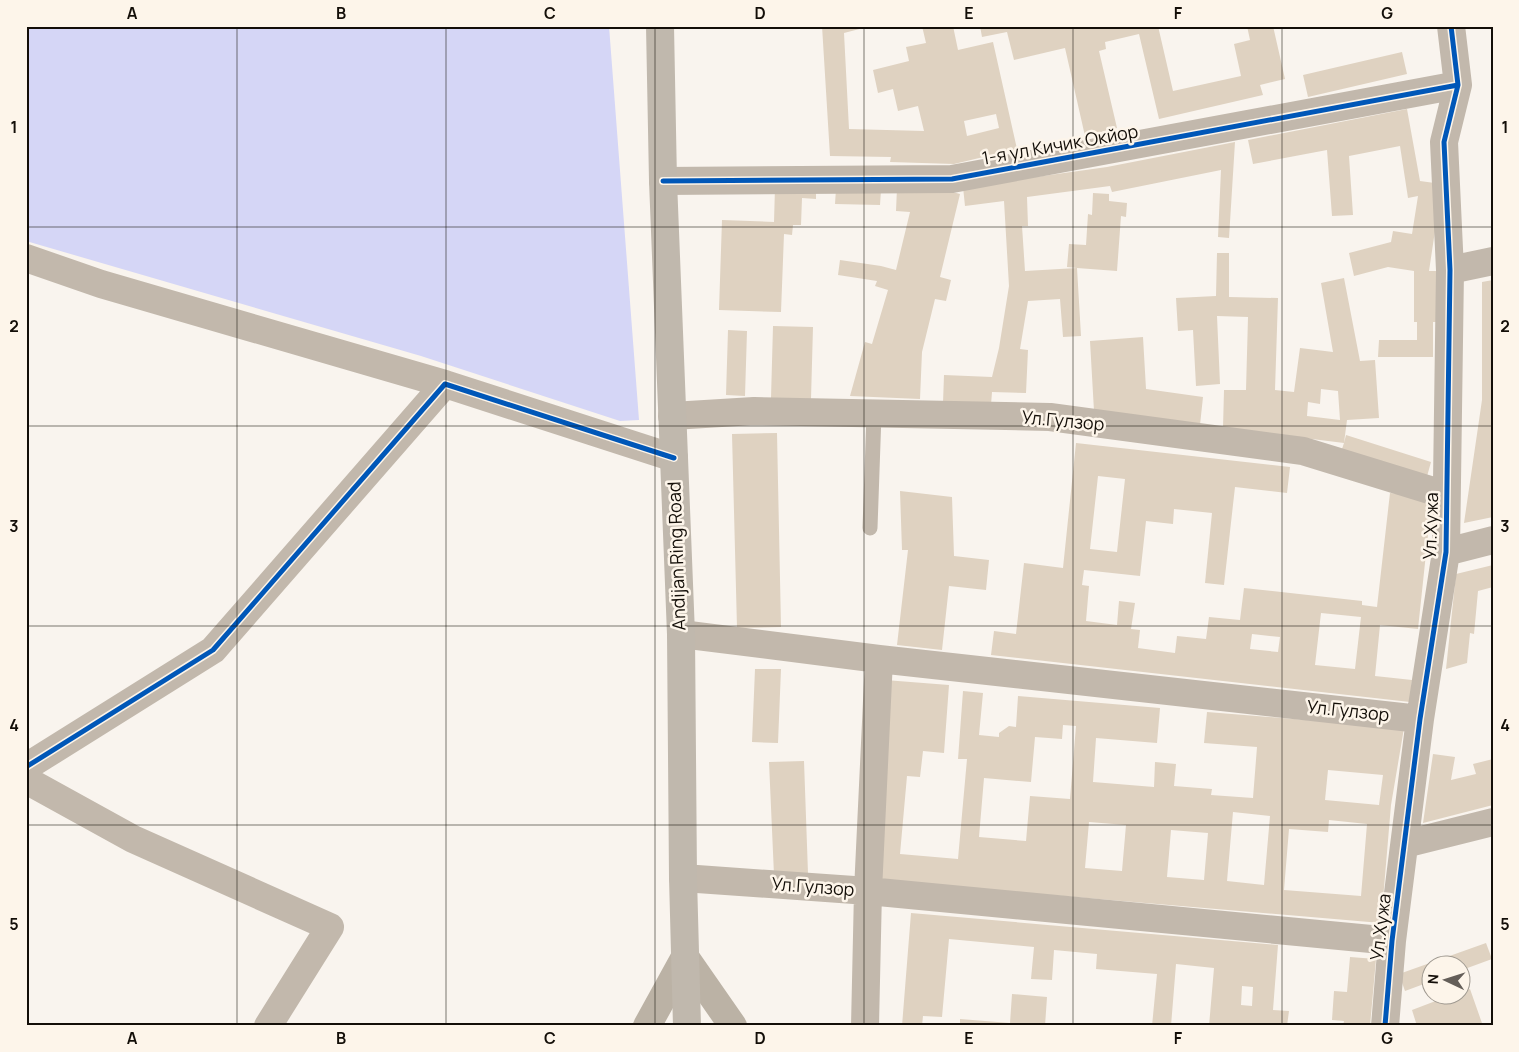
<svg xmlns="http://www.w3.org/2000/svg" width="1519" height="1052" font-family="Manrope,sans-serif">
<rect width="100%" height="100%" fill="#f9f4ee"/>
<!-- green -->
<path fill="#d5d6f6" d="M 26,26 L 609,26 L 639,420 L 620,421 L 421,356 L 26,241 Z"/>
<!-- building -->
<path fill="#dfd2c1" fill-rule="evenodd" d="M 822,26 L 871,26 L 844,33 L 849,129 L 924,131 L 918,106 L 898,111 L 893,89 L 878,93 L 873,70 L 909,61 L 906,47 L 926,43 L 922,26 L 953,26 L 958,50 L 993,42 L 1017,149 L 954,164 L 890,162 L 891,157 L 830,156 ZM 996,114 L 999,128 L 967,136 L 964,121 Z
M 980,26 L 1158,26 L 1173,91 L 1241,76 L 1234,44 L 1250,40 L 1247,26 L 1273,26 L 1285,79 L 1260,85 L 1263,95 L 1159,119 L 1139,34 L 1105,42 L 1106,49 L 1099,51 L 1117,128 L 1085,136 L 1065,48 L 1014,60 L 1007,32 L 982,37 Z
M 1402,52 L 1407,74 L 1308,97 L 1303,75 Z
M 1407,109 L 1420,181 L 1442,184 L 1429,271 L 1440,271 L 1440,322 L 1433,322 L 1433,357 L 1378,357 L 1379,340 L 1417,340 L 1417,322 L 1414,322 L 1414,271 L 1388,267 L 1354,276 L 1349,253 L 1391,242 L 1393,231 L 1412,234 L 1418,196 L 1408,198 L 1400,146 L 1349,156 L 1353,215 L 1332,216 L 1327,150 L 1253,164 L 1248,140 Z
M 1235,142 L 1229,238 L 1218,237 L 1221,170 L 1112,192 L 1110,186 L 1027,197 L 1028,226 L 1022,226 L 1025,271 L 1077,268 L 1067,267 L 1069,244 L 1086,245 L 1088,214 L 1092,215 L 1093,193 L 1109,194 L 1109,201 L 1127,203 L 1126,217 L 1121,216 L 1117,271 L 1077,268 L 1081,336 L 1063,337 L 1060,299 L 1028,301 L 1020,349 L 1028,350 L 1026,393 L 992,392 L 991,405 L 943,403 L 944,375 L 992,377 L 999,348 L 1009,286 L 1004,201 L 965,206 L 963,187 L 1107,167 Z
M 775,187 L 816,188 L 816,199 L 802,198 L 801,225 L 793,225 L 792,235 L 784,234 L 781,312 L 719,310 L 722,220 L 774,222 Z
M 897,188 L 941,189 L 960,194 L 940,277 L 951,280 L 946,301 L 935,299 L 922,352 L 920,399 L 850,396 L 865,342 L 872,344 L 888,290 L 875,286 L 877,281 L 838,275 L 840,260 L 881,266 L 896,270 L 910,212 L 896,211 Z
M 836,189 L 881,190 L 880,205 L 835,204 Z
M 1217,253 L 1229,253 L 1229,297 L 1278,298 L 1275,390 L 1294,392 L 1300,348 L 1333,352 L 1321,283 L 1344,278 L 1360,361 L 1375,360 L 1379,418 L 1347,420 L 1344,443 L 1346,435 L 1431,462 L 1426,480 L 1341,452 L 1344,443 L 1223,428 L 1224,390 L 1246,390 L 1248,317 L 1217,316 L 1220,384 L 1196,386 L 1193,330 L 1178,331 L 1176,298 L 1216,296 ZM 1321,389 L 1338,391 L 1340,420 L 1307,416 L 1308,402 L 1320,404 Z
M 1493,280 L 1493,517 L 1464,523 L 1482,400 L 1482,282 Z
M 773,326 L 813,327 L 811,399 L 771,398 Z
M 728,330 L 747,331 L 745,396 L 726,395 Z
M 1143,337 L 1146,389 L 1203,397 L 1200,425 L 1094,411 L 1090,341 Z
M 777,433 L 781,627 L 737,628 L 732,434 Z
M 1076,443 L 1290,467 L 1287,493 L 1235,487 L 1224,585 L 1205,583 L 1212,513 L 1174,509 L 1173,524 L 1146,521 L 1140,576 L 1084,570 L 1082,585 L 1089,586 L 1086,621 L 1117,625 L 1119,601 L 1135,603 L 1131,629 L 1140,630 L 1138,648 L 1175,653 L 1177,636 L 1206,639 L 1209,617 L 1240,620 L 1244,588 L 1362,601 L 1362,605 L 1377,607 L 1390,493 L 1432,497 L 1418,629 L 1380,625 L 1375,676 L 1412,680 L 1410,702 L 991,655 L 994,631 L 1016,634 L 1024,563 L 1063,568 ZM 1098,476 L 1125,479 L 1117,552 L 1090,549 ZM 1321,613 L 1361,617 L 1355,669 L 1315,665 ZM 1252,634 L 1280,637 L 1278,652 L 1250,649 Z
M 900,491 L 952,497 L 954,556 L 989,560 L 986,590 L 949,586 L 942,650 L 897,645 L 908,550 L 902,550 Z
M 1493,565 L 1493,587 L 1478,591 L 1474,634 L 1470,633 L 1467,663 L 1446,669 L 1456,574 Z
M 755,669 L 781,669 L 778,743 L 752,742 Z
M 885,680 L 949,685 L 944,753 L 923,751 L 920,777 L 907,776 L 900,854 L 958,859 L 967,759 L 958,759 L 963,691 L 983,693 L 979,735 L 999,737 L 999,733 L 1009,726 L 1016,727 L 1018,696 L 1160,708 L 1157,743 L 1096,738 L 1093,782 L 1154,787 L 1155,762 L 1176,764 L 1174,786 L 1212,789 L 1211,795 L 1253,798 L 1257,747 L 1204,743 L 1207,712 L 1404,728 L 1391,805 L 1381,923 L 873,880 ZM 1063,725 L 1076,726 L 1070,799 L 1030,796 L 1026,841 L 979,837 L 984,778 L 1031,782 L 1035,737 L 1062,739 ZM 1328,770 L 1383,775 L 1379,805 L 1325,800 ZM 1233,812 L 1270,816 L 1264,885 L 1227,881 ZM 1329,820 L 1367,824 L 1361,896 L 1284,890 L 1289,829 L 1328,832 ZM 1089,822 L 1126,825 L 1122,871 L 1085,868 ZM 1171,830 L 1208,833 L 1204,880 L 1167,877 Z
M 1433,754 L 1455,757 L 1451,780 L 1476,774 L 1473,764 L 1493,759 L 1493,805 L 1423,823 Z
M 804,761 L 808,873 L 774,875 L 769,762 Z
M 911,913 L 1278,945 L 1273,1010 L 1289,1011 L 1287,1026 L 1209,1026 L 1214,968 L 1176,964 L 1171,1026 L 1152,1026 L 1157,974 L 1096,969 L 1097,954 L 1054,950 L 1052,980 L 1031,979 L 1034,947 L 949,939 L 942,1017 L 923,1016 L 922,1026 L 902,1026 ZM 1242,986 L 1253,987 L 1252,1006 L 1241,1005 Z
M 1486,943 L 1492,959 L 1462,970 L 1462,964 L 1432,964 L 1432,981 L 1405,991 L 1399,974 Z
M 1350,957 L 1376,959 L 1370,1026 L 1343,1026 L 1344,1021 L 1332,1020 L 1334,991 L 1347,992 Z
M 1470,989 L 1483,1026 L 1417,1026 L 1412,1010 L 1454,994 L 1462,994 L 1462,992 Z
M 1012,994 L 1047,997 L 1045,1026 L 960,1026 L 960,1019 L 1010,1023 Z"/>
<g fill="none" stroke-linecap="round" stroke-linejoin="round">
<!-- lane -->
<path stroke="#c2b8ac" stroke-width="15" d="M 870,528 L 874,414"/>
<!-- street -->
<path stroke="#c2b8ac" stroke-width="28" d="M 663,181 L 952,179 L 1458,85
M 26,258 L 101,284 L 445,384
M 1450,270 L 1493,261
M 672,416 L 754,411 L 1050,417 L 1303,451 L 1446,495
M 1446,552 L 1493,540
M 681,634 L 879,659 L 1420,719
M 879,659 L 868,891 L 1392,941
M 26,767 L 213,650 L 445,384 L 674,458
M 26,780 L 133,839 L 330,927 L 268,1026
M 1405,844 L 1493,822
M 683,878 L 868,891 L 865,1026
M 1385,1026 L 1392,941 L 1420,719 L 1446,552 L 1450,270 L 1444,142 L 1458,85 L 1451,26"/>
<!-- primary -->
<path stroke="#bbb2a5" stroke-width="28" d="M 647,1026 L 685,957 L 733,1026"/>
<!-- highway -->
<path stroke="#c0b8ad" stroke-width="28" d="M 660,26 L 663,181 L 681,634 L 683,878 L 687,1026"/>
<defs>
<path id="cycleway" d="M 663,181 L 952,179 L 1458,85
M 26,767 L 213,650 L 445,384 L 674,458
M 1385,1026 L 1392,941 L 1420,719 L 1446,552 L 1450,270 L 1444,142 L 1458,85 L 1451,26"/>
</defs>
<!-- cycleway casing -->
<use href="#cycleway" stroke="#fdf5ea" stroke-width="8"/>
<!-- cycleway -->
<use href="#cycleway" stroke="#0057b8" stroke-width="5"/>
</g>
<!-- grid -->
<path fill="none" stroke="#130e08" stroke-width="1" stroke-opacity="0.55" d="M 237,26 L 237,1026M 446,26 L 446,1026M 655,26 L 655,1026M 864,26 L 864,1026M 1073,26 L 1073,1026M 1282,26 L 1282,1026M 26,227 L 1493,227M 26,426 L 1493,426M 26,626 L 1493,626M 26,825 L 1493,825"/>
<g text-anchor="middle" stroke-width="5" stroke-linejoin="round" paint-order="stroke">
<!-- street labels -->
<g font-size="18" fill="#130e08" stroke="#fdf5ea">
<text transform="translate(1060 145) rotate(-10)" y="6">1-я ул Кичик Окйор</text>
<text transform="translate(1063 421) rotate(5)" y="6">Ул.Гулзор</text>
<text transform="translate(1431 526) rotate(-88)" y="6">Ул.Хужа</text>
<text transform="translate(677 556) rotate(-92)" y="6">Andijan Ring Road</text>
<text transform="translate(1348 711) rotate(6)" y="6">Ул.Гулзор</text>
<text transform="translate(813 887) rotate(4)" y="6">Ул.Гулзор</text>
<text transform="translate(1381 927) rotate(-83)" y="6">Ул.Хужа</text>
</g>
</g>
<!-- border -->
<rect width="1519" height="1052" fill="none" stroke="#fdf5ea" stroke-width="55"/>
<!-- north arrow -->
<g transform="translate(1446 980) rotate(274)"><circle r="24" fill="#fdf5ea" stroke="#9f9990"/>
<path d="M0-4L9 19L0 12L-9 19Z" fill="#645e58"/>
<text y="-8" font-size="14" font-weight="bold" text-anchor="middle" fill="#130e08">N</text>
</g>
<rect x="28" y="28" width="1464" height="996" fill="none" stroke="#130e08" stroke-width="2"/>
<g font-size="16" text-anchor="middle" font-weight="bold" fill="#130e08">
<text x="132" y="19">A</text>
<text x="341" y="19">B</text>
<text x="550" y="19">C</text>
<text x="760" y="19">D</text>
<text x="969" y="19">E</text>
<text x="1178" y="19">F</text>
<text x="1387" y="19">G</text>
<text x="14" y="133">1</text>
<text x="1505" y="133">1</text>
<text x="14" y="332">2</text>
<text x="1505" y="332">2</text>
<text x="14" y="532">3</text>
<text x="1505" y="532">3</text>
<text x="14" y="731">4</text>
<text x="1505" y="731">4</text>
<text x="14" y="930">5</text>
<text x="1505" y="930">5</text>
<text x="132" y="1044">A</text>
<text x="341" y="1044">B</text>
<text x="550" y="1044">C</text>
<text x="760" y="1044">D</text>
<text x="969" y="1044">E</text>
<text x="1178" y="1044">F</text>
<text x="1387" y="1044">G</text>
</g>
</svg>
